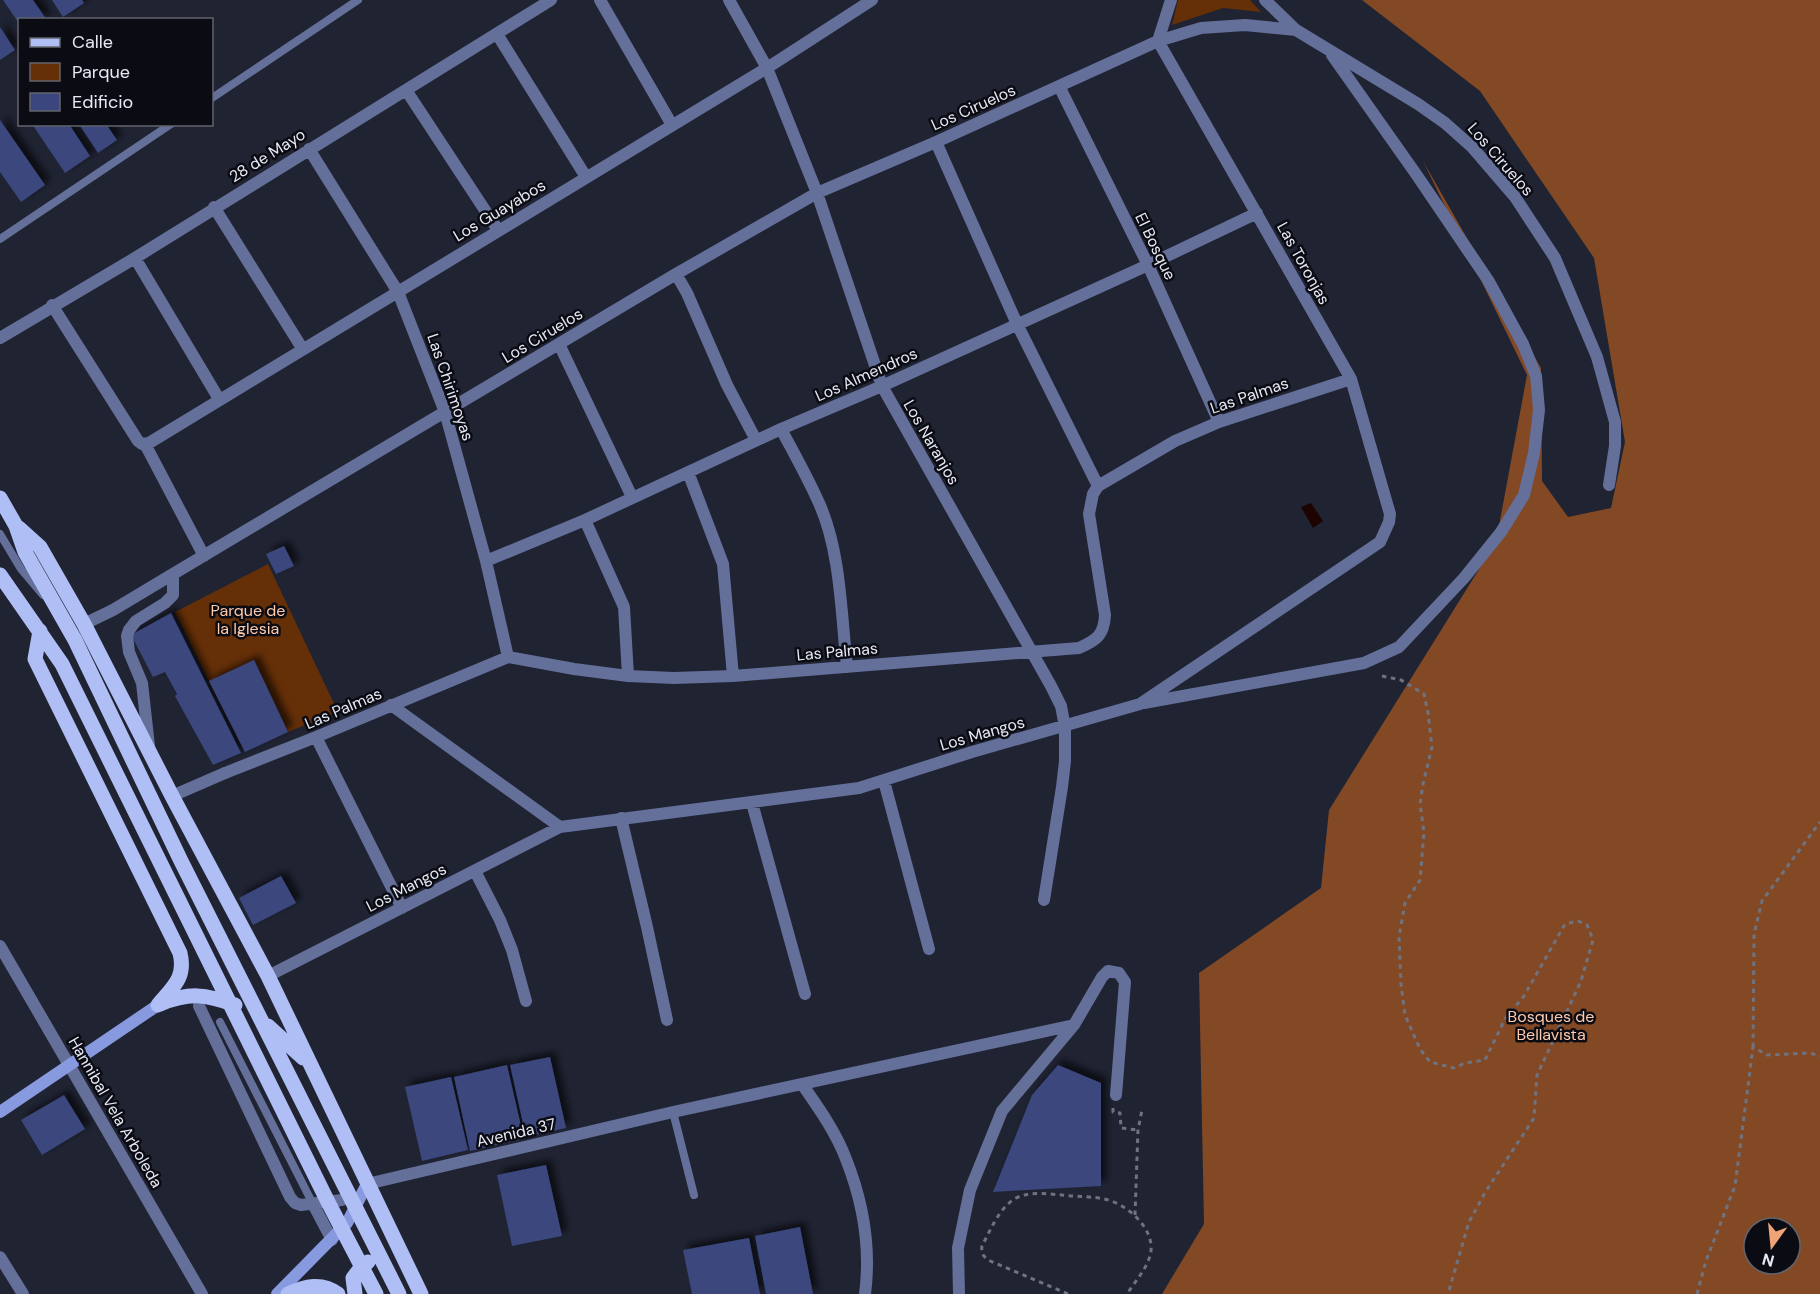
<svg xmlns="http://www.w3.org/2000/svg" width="1820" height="1294" font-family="'DM Sans',sans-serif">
<defs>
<filter id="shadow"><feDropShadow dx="5.5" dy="-5.5" stdDeviation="3" flood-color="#0009"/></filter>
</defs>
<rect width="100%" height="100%" fill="#1f2332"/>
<!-- green -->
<path fill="#652f07" d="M 1178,0 L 1250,0 L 1261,12 L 1223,8 L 1172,25 Z
M 268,564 L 338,712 L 288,732 L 254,660 L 209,681 L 175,612 Z"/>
<!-- forest -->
<path fill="#834925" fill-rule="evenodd" d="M 1362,0 L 1820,0 L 1820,1294 L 1162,1294 L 1204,1224 L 1199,973 L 1321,888 L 1329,810 L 1496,542 L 1527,375 L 1423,161 L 1541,368 L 1542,481 L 1568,517 L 1611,508 L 1625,442 L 1594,258 L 1480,91 ZM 1754,1228 L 1790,1228 L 1790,1264 L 1754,1264 Z"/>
<!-- water -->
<path fill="#1e0400" d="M 1311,503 L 1323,521 L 1313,528 L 1301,507 Z"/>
<!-- building -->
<path fill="#3a467d" filter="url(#shadow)" d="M 3,0 L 33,0 L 47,20 L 20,20 L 20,25 Z
M 52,0 L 82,0 L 84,3 L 63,17 Z
M 0,27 L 15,50 L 0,60 Z
M 0,120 L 45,185 L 21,202 L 0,172 Z
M 32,124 L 69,124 L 90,156 L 65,173 Z
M 79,124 L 106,124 L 117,140 L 98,153 Z
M 284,546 L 294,566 L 276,574 L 266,554 Z
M 171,613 L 241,753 L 213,765 L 175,696 L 177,694 L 165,672 L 153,677 L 131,635 Z
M 254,660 L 288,732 L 245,752 L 209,681 Z
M 281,876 L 296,903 L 253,925 L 239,898 Z
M 550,1057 L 566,1128 L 526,1137 L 510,1065 Z
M 507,1065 L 524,1139 L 470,1151 L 454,1077 Z
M 1058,1065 L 1101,1083 L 1101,1186 L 993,1192 L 1032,1095 Z
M 451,1077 L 468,1150 L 422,1161 L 405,1087 Z
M 64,1095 L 85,1129 L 42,1155 L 21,1120 Z
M 546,1165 L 562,1236 L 512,1246 L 497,1175 Z
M 800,1227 L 813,1294 L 766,1294 L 755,1236 Z
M 749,1238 L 760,1294 L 692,1294 L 683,1250 Z"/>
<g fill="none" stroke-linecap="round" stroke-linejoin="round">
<!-- path -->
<path stroke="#6f7380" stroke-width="3" stroke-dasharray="4.5 4.5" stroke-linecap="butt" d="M 1382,676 L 1401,680 L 1424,694 L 1428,713 L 1432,747 L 1423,784 L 1420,804 L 1424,832 L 1420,880 L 1405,903 L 1399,937 L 1401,984 L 1405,1015 L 1420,1049 L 1430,1062 L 1454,1068 L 1465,1063 L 1485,1060 L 1505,1019 L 1524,996 L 1565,924 L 1578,921 L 1587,925 L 1593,940 L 1581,981 L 1537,1075 L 1534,1118 L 1486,1191 L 1469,1222 L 1448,1294
M 1753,1047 L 1754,934 L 1762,901 L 1820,822
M 1113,1108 L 1113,1112 L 1120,1113 L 1121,1128 L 1138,1130
M 1135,1215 L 1138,1130 L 1142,1110
M 1068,1294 L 988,1260 C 983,1256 981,1253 982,1246 C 991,1229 999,1208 1016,1198 C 1030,1191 1048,1194 1062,1195 C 1076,1197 1090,1196 1104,1199 C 1124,1203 1149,1223 1151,1245 C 1153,1262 1136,1280 1127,1294
M 1697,1294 L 1706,1261 L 1735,1186 L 1753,1047 L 1767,1055 L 1810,1053 L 1820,1056"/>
<!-- service -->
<path stroke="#646f9a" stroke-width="8" d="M 212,98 L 358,0
M 0,239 L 171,124
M 0,534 L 21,569 L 43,595
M 220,1022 L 313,1204
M 673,1112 L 694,1195"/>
<!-- pedestrian -->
<path stroke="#646f9a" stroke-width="12" d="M 172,796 L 225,773"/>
<!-- minor -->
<path stroke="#646f9a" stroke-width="12" d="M 600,0 L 672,125
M 729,0 L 767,68 L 817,193 L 882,386 L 1051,686 L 1061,706 L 1065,727 L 1065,761 L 1062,787 L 1044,900
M 1265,0 L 1296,30
M 497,34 L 586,177
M 1059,86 L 1148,265 L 1219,422
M 406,90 L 498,230
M 936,142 L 1017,324 L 1098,486
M 309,149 L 398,292 L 445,412 L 486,561 L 508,657
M 214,207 L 302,348
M 135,258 L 219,399
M 676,274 L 687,293 L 727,385 L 756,440
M 52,305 L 138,441 L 142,444 L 149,443 L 767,68 L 872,0
M 0,338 L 135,258 L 551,0
M 559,344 L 632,497
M 781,429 C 794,453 808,478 819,503 C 841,552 841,614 847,667
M 145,444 L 204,556
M 688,472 L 723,564 L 733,676
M 585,520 L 624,607 L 628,676
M 486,561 L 585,520 L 781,429 L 882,386 L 1148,265 L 1257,213
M 84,624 L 113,610 L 173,574 L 676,274 L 817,193 L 936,142 L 1158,41 L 1201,28 L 1245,25 L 1296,30 L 1418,104 L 1445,123 L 1472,147 L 1515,197 L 1555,258 L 1597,357 L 1615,422 L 1615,446 L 1609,485
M 1144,703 L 1364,663 L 1399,647 L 1464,578 L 1501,532 L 1524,495 L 1534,453 L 1539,410 L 1536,376 L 1523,344 L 1488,280 L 1416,174 L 1332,55
M 391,705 L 560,827 L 859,788 L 972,752 L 1140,704 L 1380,542 L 1389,522 L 1390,514 L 1351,379 L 1158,41 L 1171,0
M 316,737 L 402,908
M 149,746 L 142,683 L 129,652 L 127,636 L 129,630 L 136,621 L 165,603 L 173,595 L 173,574
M 225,773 L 316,737 L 508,657 L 574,669 L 628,676 L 674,678 L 733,676 L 1079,648 C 1097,640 1104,635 1105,615 L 1089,514 L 1093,494 L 1098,486 L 1175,441 L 1219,422 L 1351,379
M 884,781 L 929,949
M 752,803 L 805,994
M 621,818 L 647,927 L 667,1020
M 475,871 L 500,920 L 512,950 L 526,1001
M 0,946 L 202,1294
M 268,976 L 560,827
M 199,1006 L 290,1197 L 295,1203 L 301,1205 L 342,1200
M 802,1084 C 818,1107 836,1132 846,1159 C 863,1202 871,1248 865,1294
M 367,1184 L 673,1112 L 1074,1025
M 313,1204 L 332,1240
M 0,1257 L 23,1294
M 959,1294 L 958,1248 L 970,1190 L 1002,1111 L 1074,1025 L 1102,977 L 1108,971 L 1119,973 L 1125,982 L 1116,1095"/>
<!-- secondary -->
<path stroke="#889adf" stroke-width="12" d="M 0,1112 L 158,1005
M 277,1294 L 347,1223 L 367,1184"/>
<!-- primary -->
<path stroke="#afbef4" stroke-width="15" d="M 0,498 L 16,526 L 25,552 L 75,640 L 181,861 L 399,1294
M 19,528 L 40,547 L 84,624 L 172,796 L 268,976 L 421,1294
M 0,575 L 62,664 L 328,1202 L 376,1294
M 40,631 L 35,659 L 180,953 C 186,978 173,987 158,1005
M 160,1004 C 189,992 206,994 235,1005
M 268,1026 L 303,1058
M 288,1294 C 305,1286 322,1282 338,1294
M 355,1294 L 353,1278 L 363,1265 L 368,1262"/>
</g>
<g text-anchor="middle" stroke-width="5" stroke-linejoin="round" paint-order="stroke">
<!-- street labels -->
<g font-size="16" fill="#e6e9f4" stroke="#0b0c13">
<text transform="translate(973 107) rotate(-24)" y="6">Los Ciruelos</text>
<text transform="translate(267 155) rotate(-32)" y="6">28 de Mayo</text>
<text transform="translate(1501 159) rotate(49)" y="6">Los Ciruelos</text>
<text transform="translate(499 210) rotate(-31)" y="6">Los Guayabos</text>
<text transform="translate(1156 246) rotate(64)" y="6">El Bosque</text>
<text transform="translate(1304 263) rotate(61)" y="6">Las Toronjas</text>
<text transform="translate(542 335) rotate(-31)" y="6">Los Ciruelos</text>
<text transform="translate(866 374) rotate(-24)" y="6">Los Almendros</text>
<text transform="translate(451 387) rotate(71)" y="6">Las Chirimoyas</text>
<text transform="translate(1249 395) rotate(-19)" y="6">Las Palmas</text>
<text transform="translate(932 442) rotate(60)" y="6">Los Naranjos</text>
<text transform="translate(837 651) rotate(-5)" y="6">Las Palmas</text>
<text transform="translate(343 708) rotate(-23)" y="6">Las Palmas</text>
<text transform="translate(982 733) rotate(-16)" y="6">Los Mangos</text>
<text transform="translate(406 887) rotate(-27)" y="6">Los Mangos</text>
<text transform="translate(116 1112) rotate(60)" y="6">Hannibal Vela Arboleda</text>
<text transform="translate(516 1132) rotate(-13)" y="6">Avenida 37</text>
</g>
<!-- park labels -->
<g font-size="16" fill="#ffc9ab" stroke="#0b0c13">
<text x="248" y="616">Parque de<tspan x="248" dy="18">la Iglesia</tspan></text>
<text x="1551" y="1022">Bosques de<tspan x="1551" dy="18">Bellavista</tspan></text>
</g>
</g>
<!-- legend -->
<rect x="18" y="18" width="195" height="108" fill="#0b0c13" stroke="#63646d" stroke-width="1.5"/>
<rect x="30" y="38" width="30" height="9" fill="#afbef4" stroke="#63646d" stroke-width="1.5"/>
<text x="72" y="48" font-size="18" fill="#e6e9f4">Calle</text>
<rect x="30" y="63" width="30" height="18" fill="#652f07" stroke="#63646d" stroke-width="1.5"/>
<text x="72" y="78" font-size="18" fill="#e6e9f4">Parque</text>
<rect x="30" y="93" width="30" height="18" fill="#3a467d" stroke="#63646d" stroke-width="1.5"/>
<text x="72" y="108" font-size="18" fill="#e6e9f4">Edificio</text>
<!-- north arrow -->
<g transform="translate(1772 1246) rotate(195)"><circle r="28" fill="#0b0c13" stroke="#63646d" stroke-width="1.5"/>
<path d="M0-4.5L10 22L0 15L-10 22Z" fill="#efa376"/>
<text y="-9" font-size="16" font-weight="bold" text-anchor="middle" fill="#e6e9f4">N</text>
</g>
</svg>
